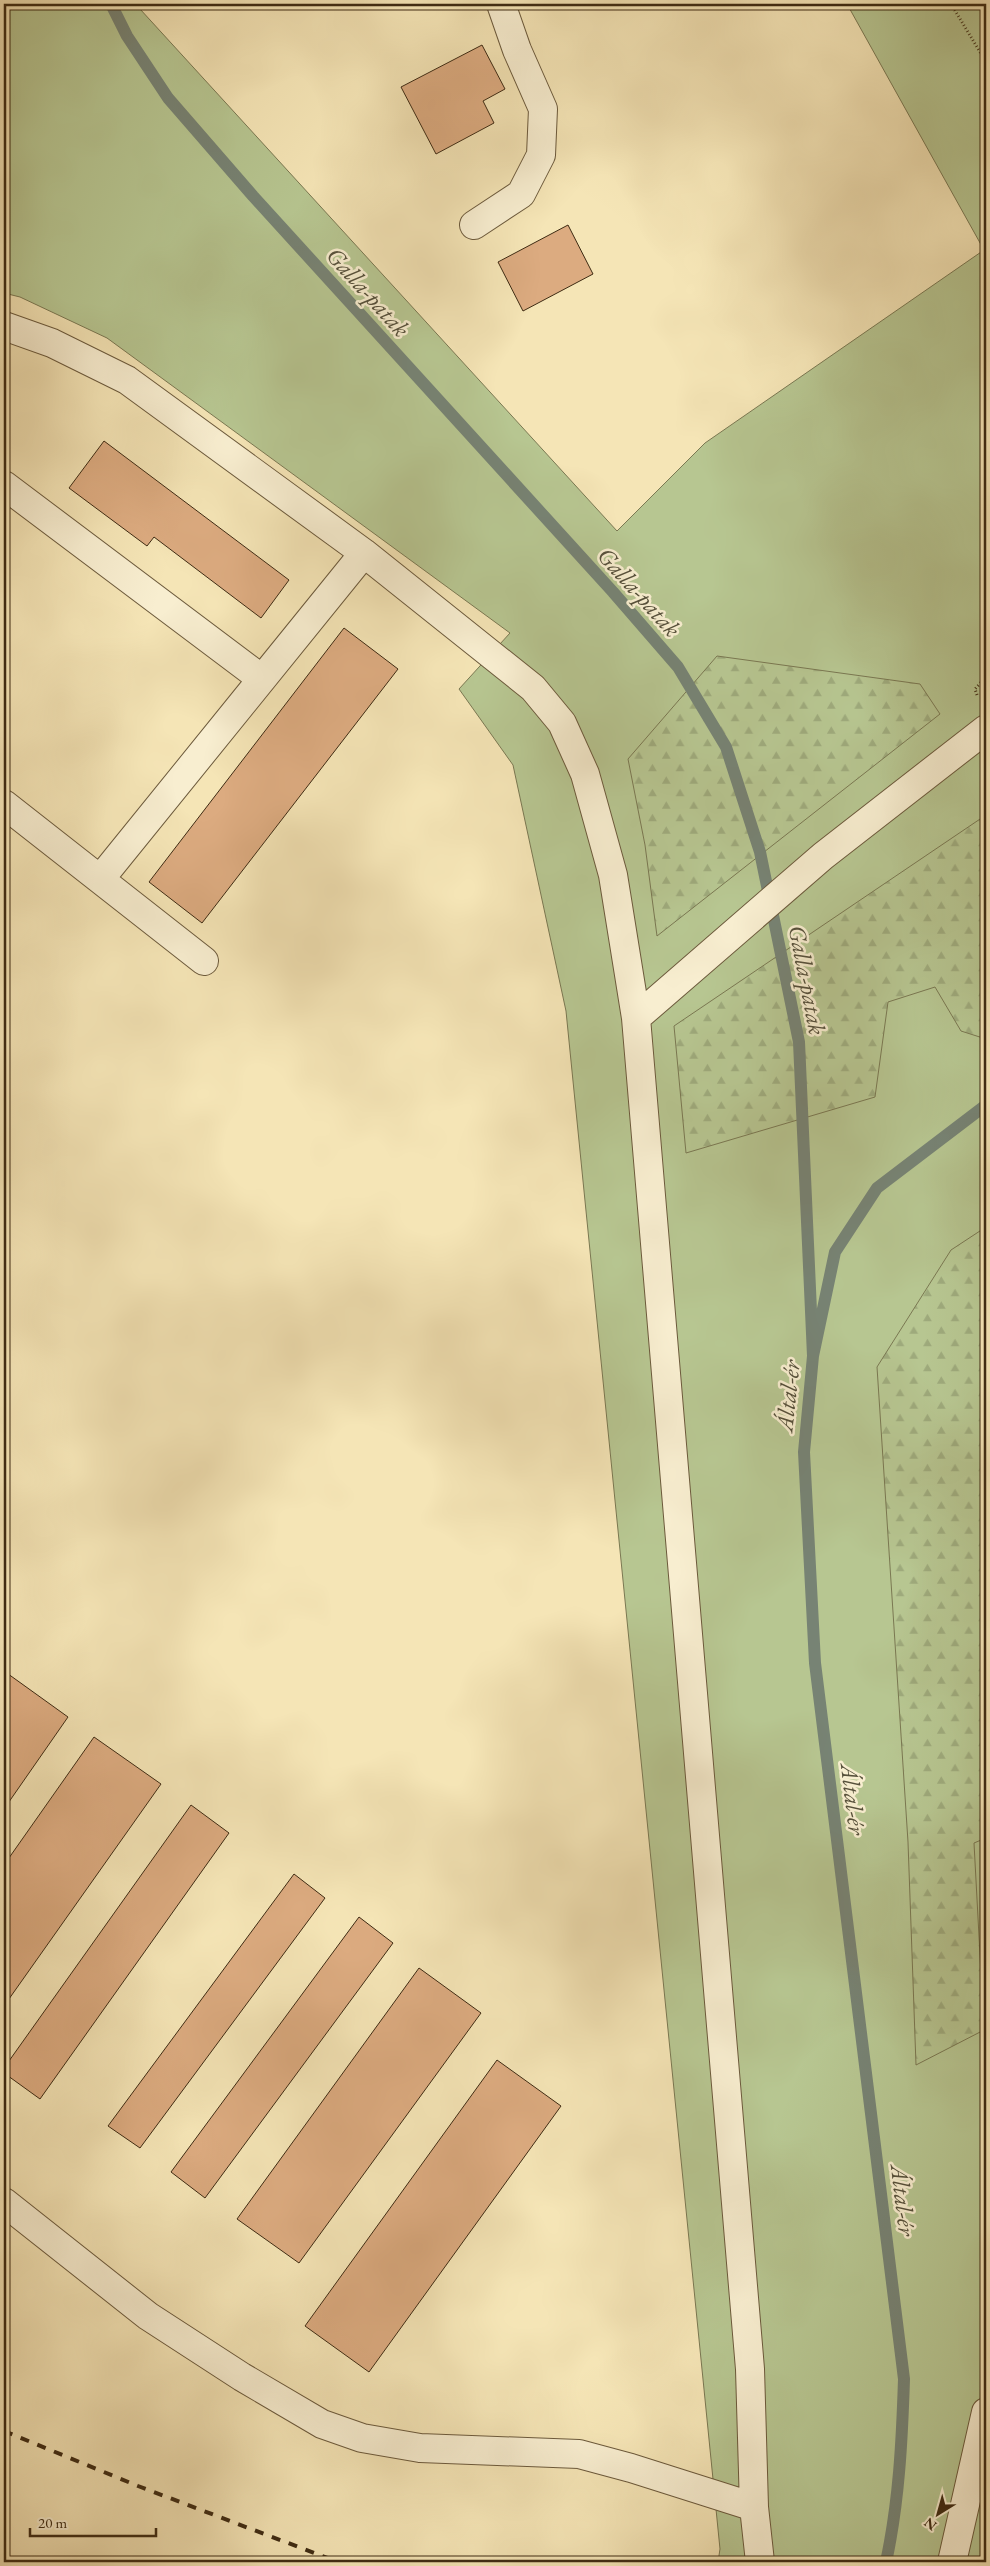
<svg xmlns="http://www.w3.org/2000/svg" width="990" height="2566" font-family="'EB Garamond',serif">
<defs>
<pattern id="forest-firs" width="22" height="20" patternUnits="userSpaceOnUse" patternTransform="scale(1.25)"><rect width="22" height="20" fill="#b7c691"/><path d="M5 1l3.5 6h-7zM16 11l3.5 6h-7z" fill="#9eaa7c"/></pattern>
</defs>
<rect width="100%" height="100%" fill="#f5e5b6"/>
<filter id="stains"><feTurbulence type="fractalNoise" baseFrequency=".004" numOctaves="4"/><feColorMatrix values="0 0 0 0 .2 0 0 0 0 .09 0 0 0 0 .02 0 0 0 .5 -.17"/></filter>
<radialGradient id="worn" r=".72"><stop offset=".6" stop-color="#630" stop-opacity="0"/><stop offset="1" stop-color="#630" stop-opacity=".3"/></radialGradient>
<!-- green -->
<path fill="#b7c691" stroke="#7a7852" d="M 4,4 L 138,4 L 140,9 L 617,531 L 705,443 L 984,250 L 847,4 L 986,4 L 986,2562 L 718,2562 L 720,2549 L 566,1011 L 513,765 L 459,689 L 510,633 L 107,338 L 20,297 L 4,293 Z"/>
<!-- forest -->
<path fill="url(#forest-firs)" stroke="#7a7852" d="M 717,656 L 920,684 L 940,714 L 657,936 L 645,845 L 628,759 Z
M 986,815 L 986,1039 L 961,1031 L 935,987 L 888,1002 L 875,1097 L 686,1153 L 674,1026 Z
M 986,1227 L 986,1838 L 974,1843 L 984,2030 L 916,2065 L 908,1842 L 877,1367 L 951,1250 Z"/>
<g fill="none" stroke-linecap="round" stroke-linejoin="round">
<!-- stream -->
<path stroke="#778374" stroke-width="12" d="M 111,4 L 127,36 L 168,98 L 253,196 L 613,592 L 678,667 L 726,747 L 760,852 L 799,1042 L 813,1356
M 886,2562 C 899,2502 902,2441 904,2379 L 815,1663 L 804,1452 L 813,1356 L 835,1252 L 877,1188 L 986,1105"/>
</g>
<!-- building -->
<path fill="#dcab80" stroke="#3e2b13" d="M 482,45 L 505,89 L 483,101 L 494,123 L 436,154 L 401,87 Z
M 568,225 L 593,274 L 523,311 L 498,262 Z
M 104,441 L 289,580 L 261,618 L 154,537 L 147,546 L 69,488 Z
M 344,628 L 398,669 L 202,923 L 149,882 Z
M 4,1671 L 68,1717 L 4,1809 Z
M 94,1737 L 161,1784 L 4,2006 L 4,1865 Z
M 191,1805 L 229,1833 L 40,2099 L 4,2073 L 4,2068 Z
M 294,1874 L 325,1898 L 140,2148 L 108,2126 Z
M 359,1917 L 393,1943 L 205,2198 L 171,2172 Z
M 419,1968 L 481,2013 L 299,2263 L 237,2219 Z
M 497,2060 L 561,2106 L 369,2372 L 305,2326 Z"/>
<g fill="none" stroke-linecap="round" stroke-linejoin="round">
<defs>
<path id="minor" d="M 474,225 L 521,194 L 541,155 L 543,109 L 517,50 L 501,4
M 4,326 L 52,343 L 127,380 L 364,553 L 533,688 L 562,723 L 585,774 L 613,875 L 636,1018 L 750,2369 L 754,2507 L 760,2562
M 4,485 L 262,679
M 4,804 L 204,961
M 101,878 L 364,553
M 636,1018 L 823,856 L 986,729
M 4,2202 L 148,2316 L 242,2377 L 322,2424 L 362,2438 L 420,2448 L 579,2454 L 631,2468 L 754,2507
M 952,2562 L 986,2412"/>
</defs>
<!-- minor casing -->
<use href="#minor" stroke="#6c5a3c" stroke-width="30"/>
<!-- path -->
<path stroke="#3e2b13" stroke-width="3" stroke-dasharray="1 2.5" stroke-linecap="butt" d="M 951,4 L 986,62
M 977,695 L 975,689 L 986,677"/>
<!-- minor -->
<use href="#minor" stroke="#f8eed0" stroke-width="28"/>
<!-- rail -->
<path stroke="#3e2b13" stroke-width="4" stroke-dasharray="9 9" stroke-linecap="butt" d="M 4,2431 L 138,2486 L 338,2562"/>
</g>
<g text-anchor="middle" stroke-width="5" stroke-linejoin="round" paint-order="stroke">
<!-- water labels -->
<g font-size="24" font-style="italic" fill="#56503b" stroke="#f8eed0">
<text transform="translate(368 292) rotate(48)" y="8">Galla-patak</text>
<text transform="translate(639 592) rotate(48)" y="8">Galla-patak</text>
<text transform="translate(807 980) rotate(79)" y="8">Galla-patak</text>
<text transform="translate(788 1396) rotate(-84)" y="8">Által-ér</text>
<text transform="translate(853 1799) rotate(83)" y="8">Által-ér</text>
<text transform="translate(903 2200) rotate(83)" y="8">Által-ér</text>
</g>
</g>
<!-- margin -->
<rect width="990" height="2566" fill="none" stroke="#f5e5b6" stroke-width="20"/>
<rect x="5" y="5" width="980" height="2556" fill="none" stroke="#3e2b13" stroke-width="2.5"/>
<rect x="10" y="10" width="970" height="2546" fill="none" stroke="#3e2b13"/>
<!-- north arrow -->
<g transform="translate(938 2514) rotate(217)" stroke="#f8eed0" stroke-width="4" paint-order="stroke">
<path d="M0-4L9 19L0 12L-9 19Z" fill="#3e2b13"/>
<text y="-8" font-size="14" font-weight="bold" text-anchor="middle" fill="#3e2b13">N</text>
</g>
<!-- scale -->
<path d="M30 2528v8h126v-8" fill="none" stroke="#3e2b13" stroke-width="2.5"/>
<text x="38" y="2528" font-size="15" fill="#3e2b13" stroke="#f8eed0" stroke-width="4" paint-order="stroke">20 m</text>
<rect width="100%" height="100%" filter="url(#stains)"/>
<rect width="100%" height="100%" fill="url(#worn)"/>
</svg>
